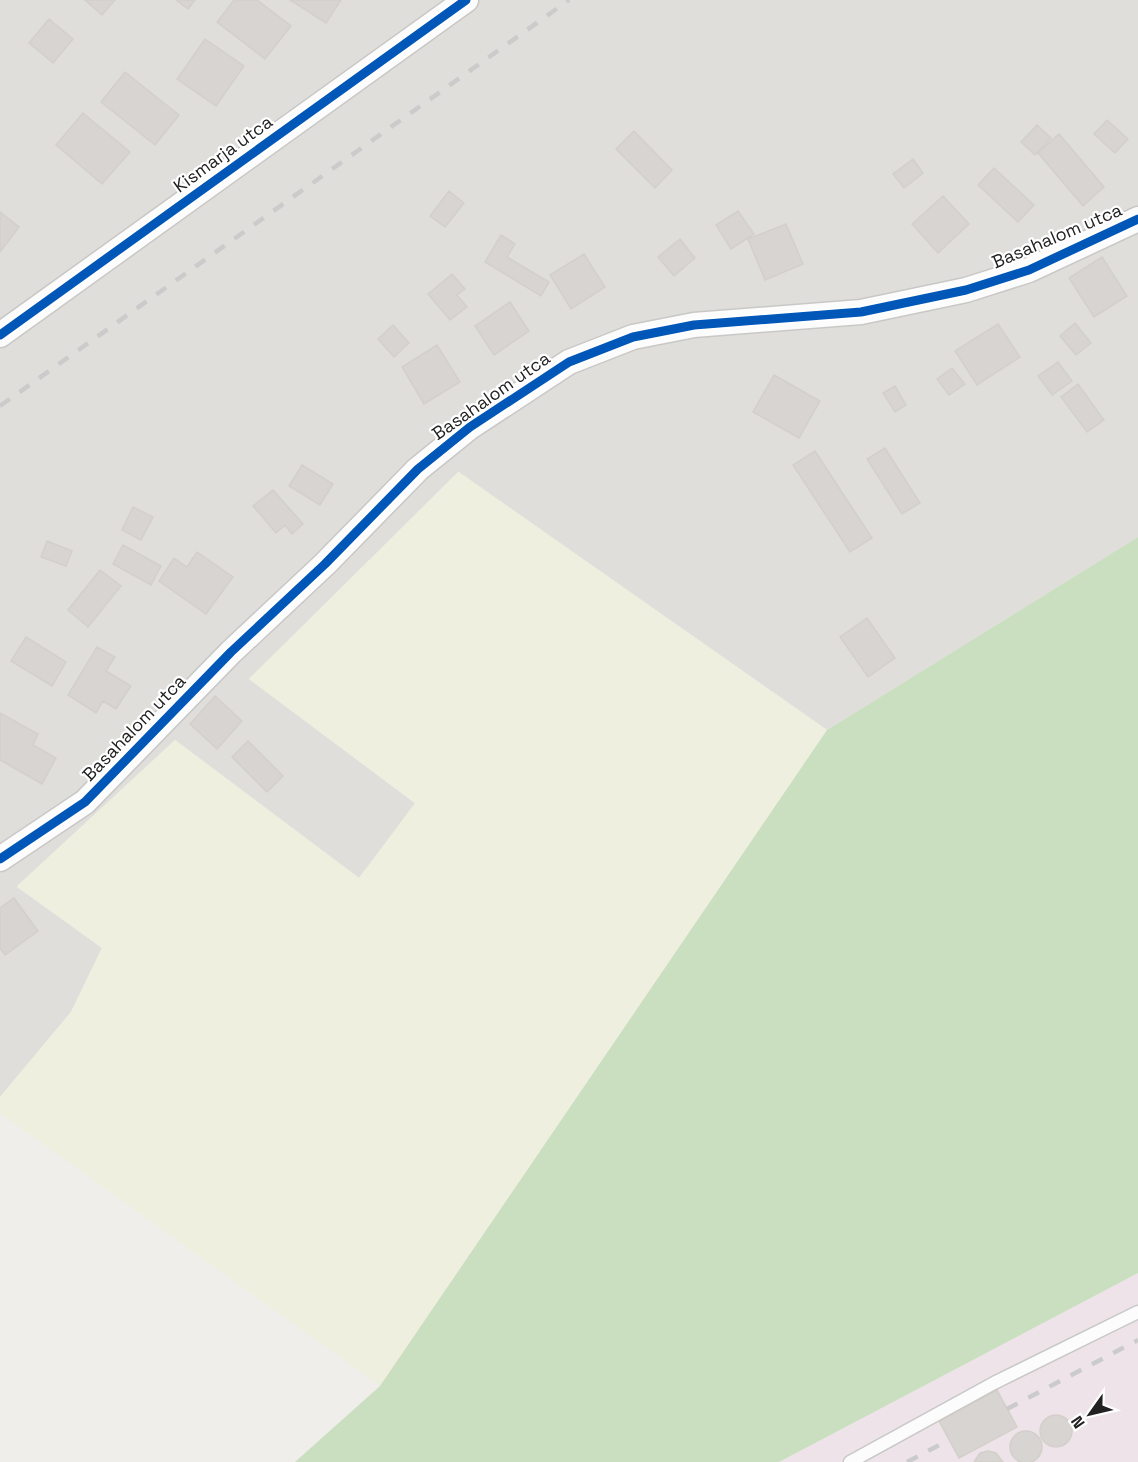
<svg xmlns="http://www.w3.org/2000/svg" width="1138" height="1462" font-family="'Space Grotesk',sans-serif">
<rect width="100%" height="100%" fill="#f0eeea"/>
<!-- residential -->
<path fill="#dfdedb" d="M 0,0 L 1138,0 L 1138,537 L 827,730 L 458,472 L 249,679 L 416,804 L 359,878 L 175,740 L 17,887 L 102,948 L 71,1012 L 0,1097 Z"/>
<!-- industrial -->
<path fill="#ede3e8" d="M 1138,1273 L 1138,1462 L 779,1462 Z"/>
<!-- farmland -->
<path fill="#eeefde" d="M 459,472 L 827,730 L 380,1386 L 0,1113 L 0,1097 L 71,1012 L 102,948 L 17,886 L 175,740 L 359,878 L 415,803 L 249,679 Z"/>
<!-- forest -->
<path fill="#cadec0" d="M 1138,537 L 1138,1273 L 779,1462 L 295,1462 L 380,1386 L 827,730 Z"/>
<!-- building -->
<path fill="#d7d4d1" stroke="#d3d0cb" stroke-width="1.5" d="M 85,0 L 115,0 L 102,15 Z
M 176,0 L 195,0 L 188,9 Z
M 234,0 L 257,0 L 291,26 L 265,59 L 217,22 Z
M 290,0 L 341,0 L 326,23 Z
M 49,19 L 73,39 L 53,63 L 29,43 Z
M 205,39 L 244,66 L 216,106 L 177,79 Z
M 125,72 L 179,115 L 155,145 L 101,102 Z
M 83,113 L 130,152 L 102,184 L 56,145 Z
M 1107,120 L 1128,139 L 1115,153 L 1094,134 Z
M 1037,125 L 1051,138 L 1035,155 L 1021,142 Z
M 634,131 L 672,170 L 655,188 L 616,149 Z
M 1059,134 L 1104,187 L 1083,206 L 1038,153 Z
M 913,159 L 923,173 L 904,188 L 893,174 Z
M 994,168 L 1034,205 L 1018,222 L 978,185 Z
M 449,191 L 464,203 L 445,227 L 430,216 Z
M 943,196 L 969,224 L 938,253 L 912,224 Z
M 738,211 L 754,234 L 731,249 L 716,225 Z
M 0,212 L 19,227 L 0,252 Z
M 786,224 L 803,264 L 765,280 L 748,239 Z
M 501,235 L 515,244 L 507,257 L 549,282 L 541,296 L 485,262 Z
M 680,239 L 695,258 L 674,276 L 658,257 Z
M 584,254 L 605,287 L 571,309 L 550,275 Z
M 1102,257 L 1127,296 L 1094,317 L 1069,278 Z
M 452,274 L 465,289 L 457,295 L 467,307 L 450,320 L 428,294 Z
M 510,302 L 529,331 L 494,355 L 475,326 Z
M 1075,323 L 1091,343 L 1076,355 L 1060,336 Z
M 998,324 L 1020,357 L 977,385 L 955,351 Z
M 393,325 L 409,343 L 394,357 L 378,339 Z
M 437,345 L 460,382 L 424,404 L 402,367 Z
M 1058,362 L 1072,381 L 1052,395 L 1038,376 Z
M 952,368 L 965,384 L 949,395 L 937,379 Z
M 774,375 L 820,401 L 799,438 L 753,412 Z
M 1078,384 L 1104,420 L 1087,432 L 1061,397 Z
M 895,386 L 906,405 L 895,412 L 883,393 Z
M 885,448 L 920,503 L 902,514 L 867,459 Z
M 815,451 L 872,538 L 850,552 L 793,465 Z
M 302,465 L 333,484 L 320,505 L 289,486 Z
M 273,490 L 303,524 L 292,534 L 285,525 L 276,533 L 253,506 Z
M 133,507 L 153,517 L 141,540 L 122,530 Z
M 47,541 L 72,551 L 66,566 L 41,557 Z
M 123,545 L 161,566 L 151,585 L 113,564 Z
M 197,552 L 233,577 L 206,614 L 159,581 L 174,558 L 187,567 Z
M 100,570 L 121,586 L 88,627 L 68,610 Z
M 867,618 L 895,658 L 868,677 L 840,637 Z
M 26,637 L 66,662 L 52,686 L 11,661 Z
M 97,647 L 115,657 L 106,671 L 131,686 L 116,709 L 103,701 L 96,713 L 68,695 Z
M 215,696 L 242,721 L 217,749 L 190,724 Z
M 0,713 L 38,734 L 33,745 L 56,758 L 42,784 L 0,760 Z
M 248,741 L 283,776 L 267,792 L 232,757 Z
M 14,898 L 38,931 L 5,955 L 0,948 L 0,908 Z
M 997,1390 L 1017,1427 L 959,1458 L 939,1421 Z
M1040 1431a16 16 0 1 1 32 0a16 16 0 1 1-32 0Z
M1010 1447a16 16 0 1 1 32 0a16 16 0 1 1-32 0Z
M 988,1451 L 996,1453 L 1003,1462 L 974,1462 L 980,1453 Z"/>
<g fill="none" stroke-linecap="round" stroke-linejoin="round">
<defs>
<path id="service" d="M 850,1462 L 994,1383 L 1138,1312"/>
<path id="minor" d="M 0,335 L 466,0
M 0,859 L 85,802 L 231,652 L 325,564 L 418,469 L 470,427 L 569,362 L 633,337 L 694,325 L 861,312 L 966,290 L 1029,270 L 1138,219"/>
</defs>
<!-- service casing -->
<use href="#service" stroke="#c8c8c6" stroke-width="15"/>
<!-- minor casing -->
<use href="#minor" stroke="#c8c8c6" stroke-width="27"/>
<!-- service -->
<use href="#service" stroke="#fdfcfc" stroke-width="12"/>
<!-- minor -->
<use href="#minor" stroke="#fdfcfc" stroke-width="24"/>
<!-- rail -->
<path stroke="#cbcbcb" stroke-width="4.5" stroke-dasharray="12 12" stroke-linecap="butt" d="M 0,406 L 569,0
M 1007,1409 L 1138,1340
M 907,1462 L 949,1440"/>
<defs>
<path id="cycleway" d="M 0,335 L 466,0
M 0,859 L 85,802 L 231,652 L 325,564 L 418,469 L 470,427 L 569,362 L 633,337 L 694,325 L 861,312 L 966,290 L 1029,270 L 1138,219"/>
</defs>
<!-- cycleway casing -->
<use href="#cycleway" stroke="#fff" stroke-width="13"/>
<!-- cycleway -->
<use href="#cycleway" stroke="#0057b8" stroke-width="9"/>
</g>
<g text-anchor="middle" stroke-width="4.5" stroke-linejoin="round" paint-order="stroke">
<!-- street labels -->
<g font-size="18" fill="#212121" stroke="#fff">
<text transform="translate(223 154) rotate(-36)" y="6">Kismarja utca</text>
<text transform="translate(1057 236) rotate(-23)" y="6">Basahalom utca</text>
<text transform="translate(491 396) rotate(-35)" y="6">Basahalom utca</text>
<text transform="translate(134 728) rotate(-46)" y="6">Basahalom utca</text>
</g>
</g>
<!-- north arrow -->
<g transform="translate(1090 1414) rotate(236)" stroke="#ffffff" stroke-width="4.5" paint-order="stroke">
<path d="M0-4.5L10 22L0 15L-10 22Z" fill="#212121"/>
<text y="-9" font-size="16" font-weight="bold" text-anchor="middle" fill="#212121">N</text>
</g>
</svg>
